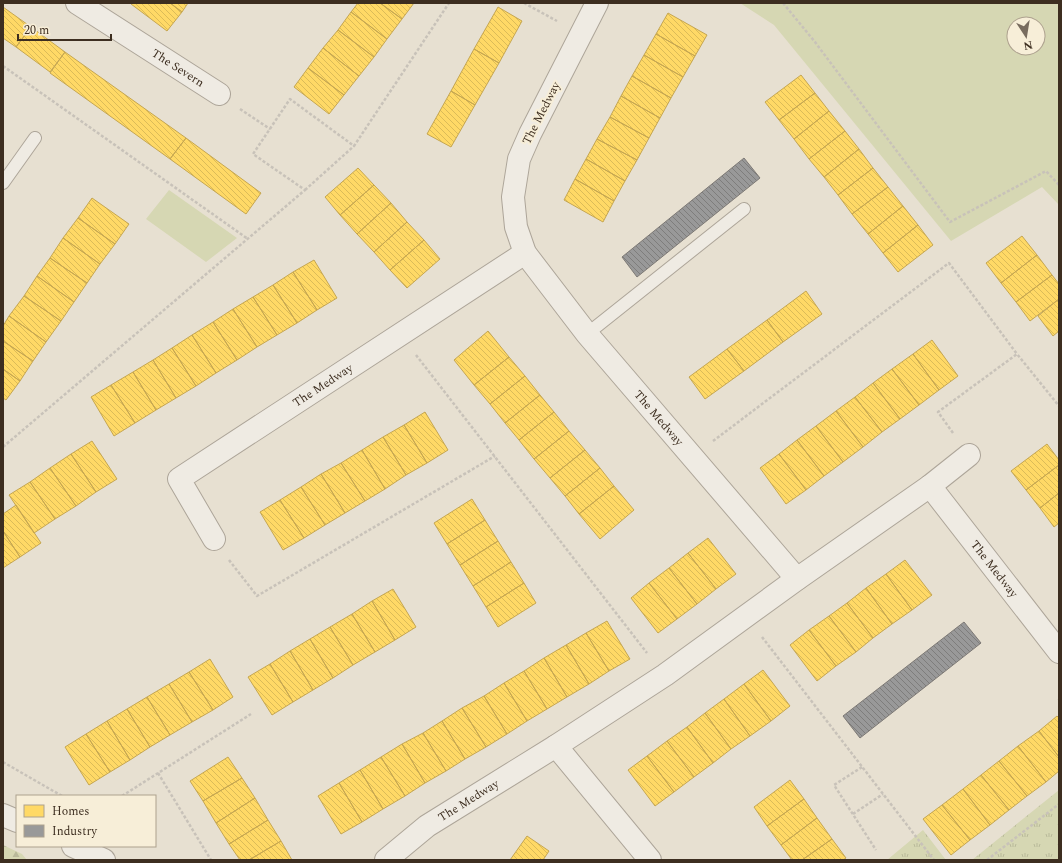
<svg xmlns="http://www.w3.org/2000/svg" width="1062" height="863" font-family="Spectral,serif">
<defs>
<pattern id="grass-tufts" width="24" height="20" patternUnits="userSpaceOnUse"><rect width="24" height="20" fill="#d6d7b3"/><path d="M3 7l-1-3M5 7V3M7 7l1-3M15 17l-1-3M17 17v-4M19 17l1-3" fill="none" stroke="#b9b99a"/></pattern>
<pattern id="forest-firs" width="22" height="20" patternUnits="userSpaceOnUse"><rect width="22" height="20" fill="#d6d7b3"/><path d="M5 1l3.5 6h-7zM16 11l3.5 6h-7z" fill="#b9b99a"/></pattern>
<pattern id="homes-back-hatch" width="6" height="6" patternUnits="userSpaceOnUse"><rect width="6" height="6" fill="#ffd966"/><path d="M-1 5l2 2M0 0l6 6M5-1l2 2" fill="none" stroke="#dbbb58"/></pattern>
<pattern id="industry-back-hatch" width="6" height="6" patternUnits="userSpaceOnUse"><rect width="6" height="6" fill="#999"/><path d="M-1 5l2 2M0 0l6 6M5-1l2 2" fill="none" stroke="#7e7d7c"/></pattern>
</defs>
<rect width="100%" height="100%" fill="#e7e0d1"/>
<!-- grass -->
<path fill="url(#grass-tufts)" d="M 1059,790 L 1059,860 L 972,860 Z
M 923,830 L 946,860 L 887,860 Z"/>
<!-- forest -->
<path fill="url(#forest-firs)" d="M 3,845 L 22,854 L 27,860 L 3,860 Z"/>
<!-- park -->
<path fill="#d6d7b3" fill-rule="evenodd" d="M 740,3 L 1059,3 L 1059,205 L 1042,187 L 951,241 L 774,25 ZM 1014,24 L 1038,24 L 1038,48 L 1014,48 Z
M 169,190 L 237,238 L 206,262 L 146,219 Z"/>
<!-- homes -->
<path fill="url(#homes-back-hatch)" stroke="#c5a651" d="M 132,3 L 170,3 L 182,12 L 167,31 L 131,4 Z
M 170,3 L 188,3 L 182,12 Z
M 358,3 L 380,3 L 402,19 L 387,39 L 351,12 Z
M 380,3 L 414,3 L 402,19 Z
M 3,7 L 31,27 L 16,47 L 3,38 Z
M 498,7 L 522,21 L 499,63 L 474,49 Z
M 351,12 L 387,39 L 374,57 L 338,30 Z
M 668,13 L 707,35 L 695,56 L 656,34 Z
M 31,27 L 65,52 L 50,72 L 16,47 Z
M 338,30 L 374,57 L 359,76 L 323,48 Z
M 656,34 L 695,56 L 683,77 L 644,55 Z
M 323,48 L 359,76 L 344,95 L 308,68 Z
M 474,49 L 499,63 L 475,105 L 451,91 Z
M 65,52 L 186,138 L 170,159 L 50,73 Z
M 644,55 L 683,77 L 671,98 L 632,76 Z
M 308,68 L 344,95 L 329,114 L 294,87 Z
M 801,75 L 815,93 L 779,120 L 765,102 Z
M 632,76 L 671,98 L 660,118 L 621,96 Z
M 451,91 L 475,105 L 451,147 L 427,134 Z
M 815,93 L 829,111 L 794,139 L 779,120 Z
M 621,96 L 660,118 L 649,138 L 610,117 Z
M 829,111 L 845,131 L 809,159 L 794,139 Z
M 610,117 L 649,138 L 637,160 L 597,139 Z
M 845,131 L 859,149 L 824,177 L 809,159 Z
M 186,138 L 261,193 L 246,214 L 170,159 Z
M 597,139 L 637,160 L 625,181 L 586,159 Z
M 859,149 L 873,168 L 838,195 L 824,177 Z
M 586,159 L 625,181 L 614,201 L 575,179 Z
M 358,168 L 374,185 L 340,215 L 325,197 Z
M 873,168 L 888,187 L 852,214 L 838,195 Z
M 575,179 L 614,201 L 603,222 L 564,200 Z
M 374,185 L 391,203 L 357,234 L 340,215 Z
M 888,187 L 903,206 L 868,234 L 852,214 Z
M 92,198 L 129,224 L 115,244 L 78,218 Z
M 391,203 L 407,222 L 374,252 L 357,234 Z
M 903,206 L 918,225 L 883,253 L 868,234 Z
M 78,218 L 115,244 L 100,264 L 63,238 Z
M 407,222 L 424,240 L 390,270 L 374,252 Z
M 918,225 L 933,245 L 898,272 L 883,253 Z
M 1022,236 L 1037,255 L 1001,283 L 986,263 Z
M 63,238 L 100,264 L 87,283 L 50,258 Z
M 424,240 L 440,259 L 407,288 L 390,270 Z
M 1037,255 L 1052,275 L 1016,302 L 1001,283 Z
M 50,258 L 87,283 L 74,302 L 37,276 Z
M 314,260 L 337,298 L 317,310 L 293,272 Z
M 293,272 L 317,310 L 297,323 L 273,285 Z
M 1052,275 L 1059,284 L 1059,299 L 1030,321 L 1016,302 Z
M 37,276 L 74,302 L 61,321 L 24,296 Z
M 273,285 L 297,323 L 277,335 L 253,297 Z
M 806,291 L 822,314 L 783,342 L 767,320 Z
M 24,296 L 61,321 L 46,342 L 9,316 Z
M 253,297 L 277,335 L 257,347 L 233,309 Z
M 1059,299 L 1059,331 L 1053,336 L 1038,316 Z
M 233,309 L 257,347 L 237,360 L 213,322 Z
M 9,316 L 46,342 L 33,361 L 3,341 L 3,326 Z
M 767,320 L 783,342 L 744,371 L 727,349 Z
M 213,322 L 237,360 L 216,373 L 192,335 Z
M 488,331 L 509,357 L 474,385 L 454,360 Z
M 192,335 L 216,373 L 196,386 L 172,348 Z
M 932,340 L 958,376 L 939,390 L 913,354 Z
M 3,341 L 33,361 L 20,381 L 3,369 Z
M 172,348 L 196,386 L 176,398 L 153,360 Z
M 727,349 L 744,371 L 705,399 L 689,377 Z
M 913,354 L 939,390 L 919,405 L 892,369 Z
M 509,357 L 525,376 L 490,404 L 474,385 Z
M 153,360 L 176,398 L 156,410 L 133,372 Z
M 3,369 L 20,381 L 6,400 L 3,398 Z
M 892,369 L 919,405 L 900,419 L 873,383 Z
M 133,372 L 156,410 L 135,423 L 111,385 Z
M 525,376 L 540,395 L 505,423 L 490,404 Z
M 873,383 L 900,419 L 882,432 L 855,397 Z
M 111,385 L 135,423 L 114,436 L 91,397 Z
M 540,395 L 554,412 L 519,440 L 505,423 Z
M 855,397 L 882,432 L 863,447 L 836,411 Z
M 836,411 L 863,447 L 843,462 L 816,426 Z
M 425,412 L 448,450 L 427,463 L 404,425 Z
M 554,412 L 569,431 L 534,459 L 519,440 Z
M 404,425 L 427,463 L 406,475 L 383,437 Z
M 816,426 L 843,462 L 824,476 L 797,440 Z
M 569,431 L 585,450 L 550,478 L 534,459 Z
M 383,437 L 406,475 L 385,489 L 362,450 Z
M 797,440 L 824,476 L 806,490 L 779,454 Z
M 92,441 L 117,479 L 96,492 L 71,454 Z
M 1047,444 L 1059,460 L 1059,465 L 1026,490 L 1011,471 Z
M 362,450 L 385,489 L 365,501 L 341,463 Z
M 585,450 L 600,468 L 565,496 L 550,478 Z
M 71,454 L 96,492 L 76,506 L 50,468 Z
M 779,454 L 806,490 L 786,504 L 760,468 Z
M 341,463 L 365,501 L 345,513 L 321,474 Z
M 1059,465 L 1059,493 L 1040,508 L 1026,490 Z
M 50,468 L 76,506 L 55,519 L 30,482 Z
M 600,468 L 614,486 L 579,514 L 565,496 Z
M 321,474 L 345,513 L 325,525 L 301,487 Z
M 30,482 L 55,519 L 34,533 L 9,495 Z
M 614,486 L 634,510 L 600,539 L 579,514 Z
M 301,487 L 325,525 L 304,538 L 280,500 Z
M 1059,493 L 1059,523 L 1054,527 L 1040,508 Z
M 472,499 L 485,520 L 447,544 L 434,523 Z
M 280,500 L 304,538 L 283,550 L 260,512 Z
M 16,505 L 41,543 L 20,557 L 3,531 L 3,514 Z
M 485,520 L 498,541 L 460,565 L 447,544 Z
M 3,531 L 20,557 L 3,568 Z
M 708,538 L 736,574 L 716,589 L 688,553 Z
M 498,541 L 511,562 L 473,586 L 460,565 Z
M 688,553 L 716,589 L 697,604 L 669,568 Z
M 905,560 L 932,595 L 912,610 L 886,574 Z
M 511,562 L 524,583 L 486,607 L 473,586 Z
M 669,568 L 697,604 L 677,619 L 649,583 Z
M 886,574 L 912,610 L 892,624 L 866,588 Z
M 524,583 L 536,603 L 498,627 L 486,607 Z
M 649,583 L 677,619 L 658,633 L 631,598 Z
M 866,588 L 892,624 L 873,638 L 847,603 Z
M 393,589 L 416,627 L 395,640 L 372,601 Z
M 372,601 L 395,640 L 375,652 L 352,614 Z
M 847,603 L 873,638 L 856,652 L 829,616 Z
M 352,614 L 375,652 L 353,665 L 330,627 Z
M 829,616 L 856,652 L 836,666 L 809,630 Z
M 607,621 L 630,659 L 609,671 L 586,633 Z
M 330,627 L 353,665 L 333,678 L 310,639 Z
M 809,630 L 836,666 L 817,681 L 790,645 Z
M 586,633 L 609,671 L 589,684 L 566,645 Z
M 310,639 L 333,678 L 313,690 L 290,651 Z
M 566,645 L 589,684 L 567,697 L 544,658 Z
M 290,651 L 313,690 L 293,702 L 270,664 Z
M 544,658 L 567,697 L 547,709 L 524,671 Z
M 210,659 L 233,697 L 213,710 L 189,672 Z
M 270,664 L 293,702 L 272,715 L 248,677 Z
M 763,670 L 790,706 L 771,721 L 744,684 Z
M 524,671 L 547,709 L 527,721 L 504,683 Z
M 189,672 L 213,710 L 192,722 L 169,684 Z
M 504,683 L 527,721 L 507,734 L 484,696 Z
M 169,684 L 192,722 L 170,735 L 147,697 Z
M 744,684 L 771,721 L 750,736 L 724,699 Z
M 484,696 L 507,734 L 486,747 L 462,708 Z
M 147,697 L 170,735 L 150,747 L 127,709 Z
M 724,699 L 750,736 L 731,749 L 705,713 Z
M 462,708 L 486,747 L 465,759 L 442,721 Z
M 127,709 L 150,747 L 130,760 L 107,721 Z
M 705,713 L 731,749 L 713,763 L 687,727 Z
M 1057,716 L 1059,718 L 1059,757 L 1039,731 Z
M 107,721 L 130,760 L 110,772 L 86,734 Z
M 442,721 L 465,759 L 446,771 L 423,733 Z
M 687,727 L 713,763 L 694,777 L 667,741 Z
M 1039,731 L 1059,757 L 1059,771 L 1046,782 L 1018,746 Z
M 423,733 L 446,771 L 425,783 L 402,744 Z
M 86,734 L 110,772 L 89,785 L 65,747 Z
M 667,741 L 694,777 L 674,792 L 647,756 Z
M 402,744 L 425,783 L 405,796 L 381,757 Z
M 1018,746 L 1046,782 L 1027,796 L 999,761 Z
M 647,756 L 674,792 L 655,806 L 628,770 Z
M 228,757 L 242,778 L 203,801 L 190,781 Z
M 381,757 L 405,796 L 383,809 L 360,770 Z
M 999,761 L 1027,796 L 1009,810 L 981,775 Z
M 360,770 L 383,809 L 362,822 L 339,783 Z
M 981,775 L 1009,810 L 990,825 L 963,789 Z
M 242,778 L 255,798 L 216,823 L 203,801 Z
M 790,780 L 804,799 L 767,826 L 754,807 Z
M 339,783 L 362,822 L 341,834 L 318,796 Z
M 963,789 L 990,825 L 970,840 L 942,805 Z
M 255,798 L 268,820 L 229,844 L 216,823 Z
M 804,799 L 817,818 L 781,845 L 767,826 Z
M 942,805 L 970,840 L 951,855 L 923,819 Z
M 817,818 L 832,839 L 802,860 L 792,860 L 781,845 Z
M 268,820 L 281,841 L 249,860 L 240,860 L 229,844 Z
M 527,836 L 549,851 L 543,860 L 510,860 Z
M 832,839 L 846,858 L 843,860 L 802,860 Z
M 281,841 L 292,860 L 249,860 Z"/>
<!-- industry -->
<path fill="url(#industry-back-hatch)" stroke="#7d7975" d="M 744,158 L 760,178 L 637,277 L 622,257 Z
M 964,622 L 981,643 L 860,738 L 843,716 Z"/>
<g fill="none" stroke-linecap="round" stroke-linejoin="round">
<defs>
<path id="service" d="M 3,183 L 35,138
M 587,334 L 744,209"/>
<g id="minor">
<path id="s1" d="M 77,3 L 219,94"/>
<path id="s2" d="M 597,3 L 530,134 L 519,159 L 513,197 L 516,227 L 525,253 L 587,334 L 797,579"/>
<path id="s3" d="M 930,486 L 1059,652"/>
<path id="s4" d="M 214,539 L 179,479 L 525,253"/>
<path d="M 556,746 L 650,860"/>
<path d="M 3,815 L 17,821"/>
<path d="M 73,846 L 104,860"/>
<path id="s5" d="M 386,860 L 427,826 L 556,746 L 665,675 L 797,579 L 930,486 L 969,455"/>
</g>
</defs>
<!-- service casing -->
<use href="#service" stroke="#ada599" stroke-width="14"/>
<!-- minor casing -->
<use href="#minor" stroke="#ada599" stroke-width="24"/>
<!-- path -->
<path stroke="#c8c2b9" stroke-width="2.5" stroke-dasharray="3 2" stroke-linecap="butt" d="M 524,3 L 557,21
M 783,3 L 815,42 L 950,222 L 1046,171 L 1059,185
M 3,66 L 248,239
M 240,109 L 270,129
M 305,190 L 354,146
M 416,355 L 647,653
M 953,433 L 938,412 L 1017,354 L 1059,406
M 713,441 L 949,263 L 1017,354
M 3,447 L 305,190 L 253,154 L 290,99 L 354,146 L 449,3
M 229,560 L 257,596 L 495,456
M 762,637 L 934,860
M 1059,699 L 1059,700
M 3,762 L 62,796
M 862,767 L 834,785 L 876,850
M 158,773 L 211,860
M 122,796 L 251,714
M 853,814 L 883,794
M 987,860 L 1059,804"/>
<!-- service -->
<use href="#service" stroke="#efebe3" stroke-width="12"/>
<!-- minor -->
<use href="#minor" stroke="#efebe3" stroke-width="22"/>
</g>
<g text-anchor="middle" stroke-width="4" stroke-linejoin="round" paint-order="stroke">
<!-- street labels -->
<g font-size="12" fill="#3d2e20" stroke="#f7eed8">
<text dy="4" stroke="none"><textPath href="#s1" startOffset="120">The Severn</textPath></text>
<text transform="translate(541 113) rotate(-63)" y="4">The Medway</text>
<text dy="4" stroke="none"><textPath href="#s4" startOffset="241">The Medway</textPath></text>
<text dy="4" stroke="none"><textPath href="#s2" startOffset="483">The Medway</textPath></text>
<text dy="4" stroke="none"><textPath href="#s3" startOffset="105">The Medway</textPath></text>
<text dy="4" stroke="none"><textPath href="#s5" startOffset="102">The Medway</textPath></text>
</g>
</g>
<!-- border -->
<rect width="1062" height="863" fill="none" stroke="#3d2e20" stroke-width="8"/>
<!-- legend -->
<rect x="16" y="795" width="140" height="52" fill="#f7eed8" stroke="#ada18e"/>
<rect x="24" y="805" width="20" height="12" fill="#ffd966" stroke="#ada18e"/>
<text x="52" y="815" font-size="12" fill="#3d2e20">Homes</text>
<rect x="24" y="825" width="20" height="12" fill="#999999" stroke="#ada18e"/>
<text x="52" y="835" font-size="12" fill="#3d2e20">Industry</text>
<!-- north arrow -->
<g transform="translate(1026 36) rotate(168)"><circle r="19" fill="#f7eed8" stroke="#ada18e"/>
<path d="M0-3L7 15L0 10L-7 15Z" fill="#786c5e"/>
<text y="-6" font-size="11" font-weight="bold" text-anchor="middle" fill="#3d2e20">N</text>
</g>
<!-- scale -->
<path d="M18 34v6h93v-6" fill="none" stroke="#3d2e20" stroke-width="2"/>
<text x="24" y="34" font-size="12" fill="#3d2e20" stroke="#f7eed8" stroke-width="3" paint-order="stroke">20 m</text>
</svg>
